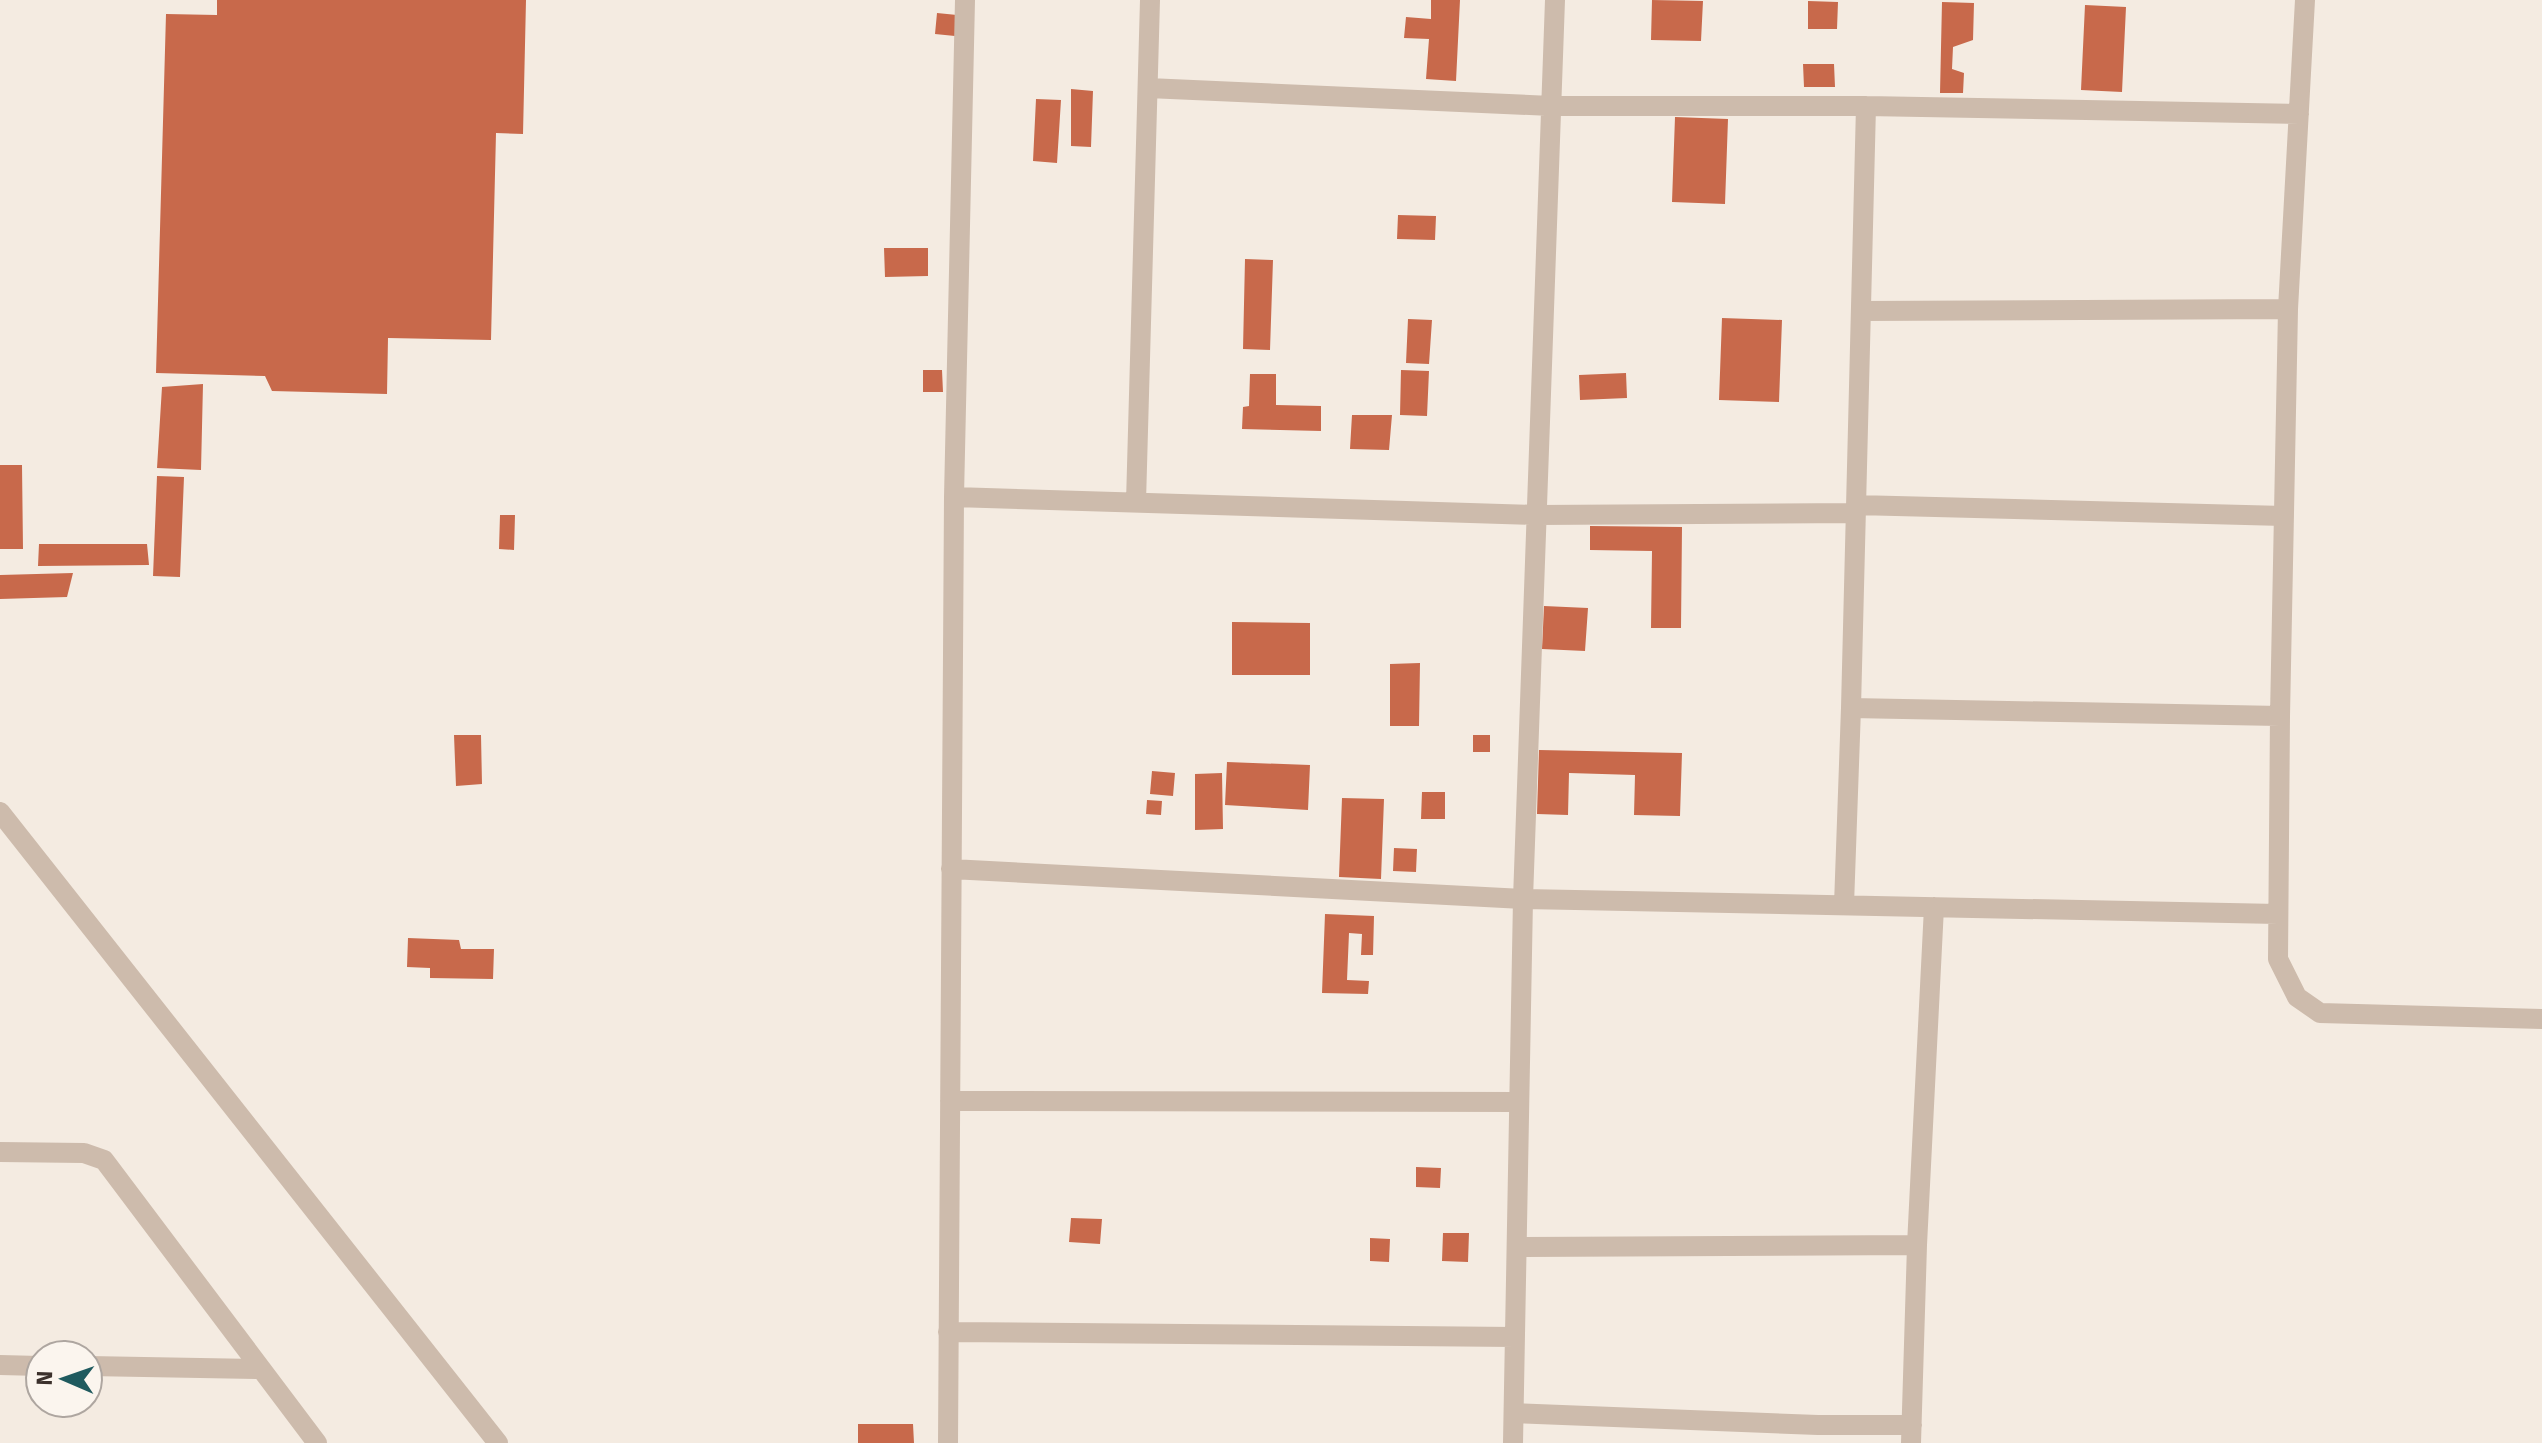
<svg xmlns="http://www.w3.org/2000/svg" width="2542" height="1443" font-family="'Fira Sans',sans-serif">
<rect width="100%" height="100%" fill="#f4ebe1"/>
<!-- building -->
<path fill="#c8694b" d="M 217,0 L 526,0 L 523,134 L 496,133 L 491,340 L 388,338 L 387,394 L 272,391 L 265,376 L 156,373 L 166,14 L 217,15 Z
M 1431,0 L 1460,0 L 1456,81 L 1426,79 L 1429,39 L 1404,38 L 1406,17 L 1431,19 Z
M 1652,0 L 1703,1 L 1701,41 L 1651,40 Z
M 1808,1 L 1838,2 L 1837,29 L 1808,29 Z
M 1942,2 L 1974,3 L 1973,40 L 1953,47 L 1952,69 L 1964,73 L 1963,93 L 1940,93 Z
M 2085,5 L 2126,7 L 2122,92 L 2081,90 Z
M 937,13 L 957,15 L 955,36 L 935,34 Z
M 1803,64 L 1834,64 L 1835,87 L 1804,87 Z
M 1071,89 L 1093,91 L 1091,147 L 1071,146 Z
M 1036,99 L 1061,100 L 1057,163 L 1033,161 Z
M 1675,117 L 1728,119 L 1725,204 L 1672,202 Z
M 1398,215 L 1436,216 L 1435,240 L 1397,239 Z
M 884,248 L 928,248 L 928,276 L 885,277 Z
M 1245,259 L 1273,260 L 1270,350 L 1243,349 Z
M 1722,318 L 1782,320 L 1779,402 L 1719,400 Z
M 1408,319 L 1432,320 L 1429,364 L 1406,363 Z
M 923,370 L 942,370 L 943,392 L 923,392 Z
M 1401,370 L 1429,371 L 1427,416 L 1400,415 Z
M 1626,373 L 1627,398 L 1580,400 L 1579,375 Z
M 1250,374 L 1276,374 L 1276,405 L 1321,406 L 1321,431 L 1242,429 L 1243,407 L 1249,406 Z
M 203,384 L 201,470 L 157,468 L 162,387 Z
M 1352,415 L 1392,415 L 1389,450 L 1350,449 Z
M 0,465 L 22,465 L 23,549 L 0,549 Z
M 157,476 L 184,477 L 180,577 L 153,576 Z
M 500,515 L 515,515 L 514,550 L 499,549 Z
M 1590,526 L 1682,527 L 1681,628 L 1651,628 L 1652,551 L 1590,550 Z
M 39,544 L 147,544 L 149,565 L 38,566 Z
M 73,573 L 67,597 L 0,599 L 0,575 Z
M 1544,606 L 1588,608 L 1585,651 L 1542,649 Z
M 1232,622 L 1310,623 L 1310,675 L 1232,675 Z
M 1420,663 L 1419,726 L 1390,726 L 1390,664 Z
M 454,735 L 481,735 L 482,784 L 456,786 Z
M 1473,735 L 1490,735 L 1490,752 L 1473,752 Z
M 1539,750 L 1682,753 L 1680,816 L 1634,815 L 1635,775 L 1569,773 L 1568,815 L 1537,814 Z
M 1227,762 L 1310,765 L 1308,810 L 1225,805 Z
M 1152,771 L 1175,773 L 1173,796 L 1150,794 Z
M 1222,773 L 1223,829 L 1195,830 L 1195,774 Z
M 1422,792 L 1445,792 L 1445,819 L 1421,819 Z
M 1342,798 L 1384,799 L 1381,879 L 1339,877 Z
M 1147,800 L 1162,801 L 1161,815 L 1146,814 Z
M 1394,848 L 1417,849 L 1416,872 L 1393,871 Z
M 1325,914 L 1374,916 L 1373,955 L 1361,955 L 1362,934 L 1349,933 L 1347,980 L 1369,981 L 1368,994 L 1322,993 Z
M 408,938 L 459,940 L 461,949 L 494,949 L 493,979 L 430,978 L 430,968 L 407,967 Z
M 1416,1167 L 1441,1168 L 1440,1188 L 1416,1187 Z
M 1071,1218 L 1102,1219 L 1100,1244 L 1069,1242 Z
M 1443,1233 L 1469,1233 L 1468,1262 L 1442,1261 Z
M 1370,1238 L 1390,1239 L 1389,1262 L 1370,1261 Z
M 858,1424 L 913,1424 L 914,1443 L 858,1443 Z"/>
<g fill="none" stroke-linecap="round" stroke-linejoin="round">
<!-- minor -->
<path stroke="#cdbbac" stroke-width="20" d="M 2305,0 L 2288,309 L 2280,716 L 2278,959 L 2297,997 L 2320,1013 L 2542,1019
M 1148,88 L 1551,106 L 1866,106 L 2299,114
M 1861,311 L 2288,309
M 954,497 L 1537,515 L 1856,513
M 1136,502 L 1150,0
M 1856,505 L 2284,516
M 1851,708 L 2280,716
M 951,869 L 1523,899 L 2278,914
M 1844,905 L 1851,708 L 1866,106
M 950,1101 L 1519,1102
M 0,1152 L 84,1153 L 104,1160 L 317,1443
M 1517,1247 L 1917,1245
M 948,1332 L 1515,1337
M 0,1365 L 40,1366
M 88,1366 L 261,1369
M 1514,1413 L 1818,1425 L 1912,1425
M 948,1443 L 954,497 L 965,0
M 1513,1443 L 1523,899 L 1555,0
M 1911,1443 L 1917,1245 L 1934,907"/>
<!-- tertiary -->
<path stroke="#cdbbac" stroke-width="20" d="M 0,812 L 498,1443"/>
</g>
<!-- north arrow -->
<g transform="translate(64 1379) rotate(272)"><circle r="38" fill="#fbf5ee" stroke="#aea6a0" stroke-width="2"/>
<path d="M0-6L14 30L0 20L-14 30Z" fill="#1f5a5e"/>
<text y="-12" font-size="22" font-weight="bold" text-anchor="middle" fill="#3b302b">N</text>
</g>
</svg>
